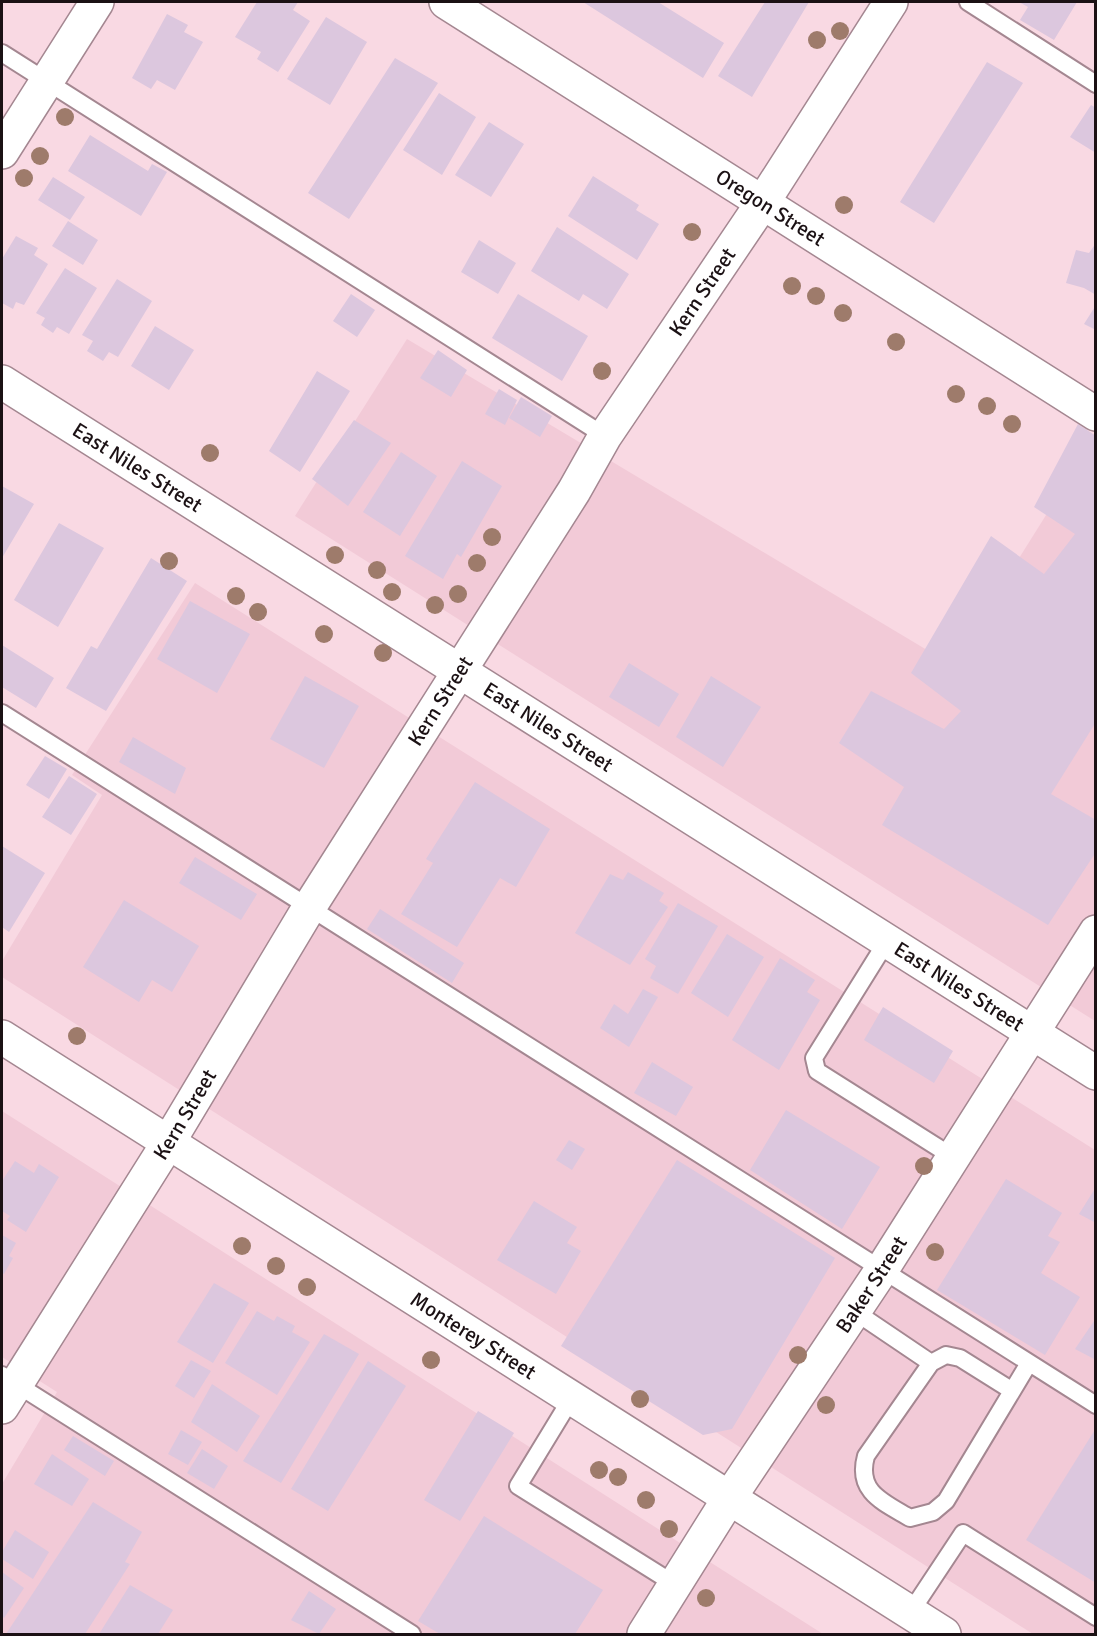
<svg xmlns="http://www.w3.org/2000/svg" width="1097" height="1636" font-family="Signika,sans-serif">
<rect width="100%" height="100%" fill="#f9d9e3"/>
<!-- built -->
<path fill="#f2cad7" d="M 407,339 L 952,665 L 1095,437 L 1095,1021 L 295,516 Z
M 195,583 L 1095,1150 L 1095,1634 L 1033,1634 L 2,977 L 2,961 L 102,795 L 72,775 Z
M 2,1111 L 823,1634 L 2,1634 L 2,1484 L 57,1392 L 2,1357 Z"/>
<!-- building -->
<path fill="#dcc7de" d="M 257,2 L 298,2 L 293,10 L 310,21 L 278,72 L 257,59 L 261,52 L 235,37 Z
M 583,2 L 658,2 L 724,43 L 703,78 Z
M 765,2 L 809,2 L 752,97 L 718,76 Z
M 1019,2 L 1077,2 L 1054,40 L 1020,20 L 1028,7 Z
M 167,14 L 188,25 L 184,32 L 203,42 L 175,90 L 157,80 L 151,89 L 132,78 Z
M 326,17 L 367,42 L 330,105 L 287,79 Z
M 395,58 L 438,83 L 349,219 L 308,193 Z
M 987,62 L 1023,83 L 934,223 L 900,202 Z
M 439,93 L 476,117 L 442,175 L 403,150 Z
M 1091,105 L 1096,108 L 1096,153 L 1070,137 Z
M 489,122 L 524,144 L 491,197 L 455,175 Z
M 90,135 L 148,171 L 152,164 L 167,172 L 141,216 L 68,171 Z
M 593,176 L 639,205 L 636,210 L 659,224 L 637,260 L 568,216 Z
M 53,177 L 85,197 L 70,220 L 38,200 Z
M 68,221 L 98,240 L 83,265 L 52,246 Z
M 557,227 L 629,274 L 607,309 L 583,294 L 579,301 L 531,271 Z
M 16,236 L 38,248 L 34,255 L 48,264 L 24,305 L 16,302 L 13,309 L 2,303 L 2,259 Z
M 479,240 L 516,263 L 498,294 L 461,272 Z
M 1096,243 L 1096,295 L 1084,288 L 1066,283 L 1076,250 L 1089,253 Z
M 65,268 L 97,288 L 69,334 L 57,327 L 53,333 L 41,325 L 45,318 L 36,313 Z
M 117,279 L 152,301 L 118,357 L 109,352 L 103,361 L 87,351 L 93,341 L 82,335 Z
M 351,294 L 375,310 L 357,337 L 333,321 Z
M 518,294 L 588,336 L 562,381 L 492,338 Z
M 1096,305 L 1096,330 L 1084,324 Z
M 155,326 L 194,350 L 169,390 L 131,366 Z
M 438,350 L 467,370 L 451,397 L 420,378 Z
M 317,371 L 350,391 L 300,472 L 269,451 Z
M 499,389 L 517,400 L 505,425 L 485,414 Z
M 521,397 L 552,416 L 540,437 L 509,418 Z
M 354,420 L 391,443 L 348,506 L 312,479 Z
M 1078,424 L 1096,436 L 1096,722 L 1051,794 L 1096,820 L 1096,852 L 1048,925 L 882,825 L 904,787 L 839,743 L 871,691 L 944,729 L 961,711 L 911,673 L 991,536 L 1044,574 L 1075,534 L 1034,507 Z
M 401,452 L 437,476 L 400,536 L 363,512 Z
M 462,461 L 502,486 L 461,557 L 457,554 L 443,579 L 405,556 Z
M 2,486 L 34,504 L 2,558 Z
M 59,523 L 104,548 L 58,627 L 14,600 Z
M 151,558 L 187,581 L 106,711 L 66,688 L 91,646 L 97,649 Z
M 190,601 L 250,634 L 217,693 L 157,659 Z
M 2,645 L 54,678 L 36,708 L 2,687 Z
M 629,663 L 679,694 L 659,727 L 609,697 Z
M 305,676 L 359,706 L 324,768 L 270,739 Z
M 711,676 L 761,707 L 723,767 L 676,737 Z
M 133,737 L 186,768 L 175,794 L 119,762 Z
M 45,756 L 67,769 L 49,799 L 26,785 Z
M 69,776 L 97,794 L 71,835 L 42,817 Z
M 475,782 L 550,829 L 516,887 L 500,878 L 457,947 L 401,914 L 433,863 L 426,859 Z
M 2,846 L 45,873 L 9,932 L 2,927 Z
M 195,857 L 257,894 L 241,920 L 179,883 Z
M 628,872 L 664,893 L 659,901 L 668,907 L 630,965 L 575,933 L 610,874 L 623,880 Z
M 124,900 L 199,946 L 172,992 L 152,980 L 139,1002 L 83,967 Z
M 678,903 L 718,926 L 678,994 L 650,978 L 656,966 L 645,959 Z
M 380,909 L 464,963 L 452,983 L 367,929 Z
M 727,934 L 764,957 L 728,1017 L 691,993 Z
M 780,958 L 815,980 L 807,992 L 820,1000 L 779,1070 L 732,1040 Z
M 643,989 L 658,997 L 629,1047 L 600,1028 L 614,1004 L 628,1014 Z
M 883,1007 L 953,1051 L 934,1083 L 864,1040 Z
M 652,1062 L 693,1087 L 676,1116 L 634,1093 Z
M 786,1110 L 880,1167 L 842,1229 L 750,1170 Z
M 569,1140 L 585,1149 L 572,1170 L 556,1160 Z
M 677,1160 L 835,1258 L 732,1429 L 703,1435 L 561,1346 Z
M 15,1161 L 34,1173 L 39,1164 L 59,1177 L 26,1232 L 7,1220 L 10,1216 L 2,1211 L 2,1181 Z
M 1006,1179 L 1062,1213 L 1048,1236 L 1060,1242 L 1041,1273 L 1080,1297 L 1045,1355 L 937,1290 Z
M 1096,1187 L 1096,1223 L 1079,1214 Z
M 534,1201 L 577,1227 L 567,1243 L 581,1251 L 556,1294 L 497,1260 Z
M 2,1235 L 16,1243 L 9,1256 L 13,1258 L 4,1274 L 2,1273 Z
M 214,1283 L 249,1303 L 213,1363 L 177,1342 Z
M 257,1311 L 274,1321 L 277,1316 L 295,1326 L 292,1332 L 310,1342 L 277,1395 L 225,1363 Z
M 1096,1318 L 1096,1360 L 1075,1349 Z
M 324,1334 L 359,1354 L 281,1483 L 243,1461 Z
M 191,1360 L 211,1371 L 194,1398 L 175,1386 Z
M 368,1361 L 406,1386 L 328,1511 L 291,1489 Z
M 212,1384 L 260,1416 L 237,1452 L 191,1422 Z
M 478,1411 L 514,1433 L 460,1521 L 424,1500 Z
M 1096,1428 L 1096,1583 L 1026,1540 Z
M 181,1430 L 202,1442 L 188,1465 L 168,1454 Z
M 73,1436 L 114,1461 L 105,1476 L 64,1450 Z
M 202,1449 L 228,1466 L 214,1489 L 187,1473 Z
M 52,1454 L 89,1479 L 72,1506 L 34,1484 Z
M 93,1502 L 142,1532 L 125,1562 L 130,1564 L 85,1634 L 6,1634 Z
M 484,1516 L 603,1590 L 575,1634 L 440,1634 L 418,1621 Z
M 15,1530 L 49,1552 L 33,1579 L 2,1559 L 2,1552 Z
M 2,1572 L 24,1588 L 4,1618 L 2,1616 Z
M 130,1585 L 173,1610 L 158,1634 L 99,1634 Z
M 309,1591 L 336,1609 L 319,1634 L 291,1620 Z"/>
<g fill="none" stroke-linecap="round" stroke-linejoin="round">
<defs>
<path id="lane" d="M 968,2 L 1096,84
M 2,53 L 605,436
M 2,713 L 1096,1405
M 887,941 L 814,1058 L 817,1071 L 953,1157
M 854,1311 L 931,1363
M 2,1375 L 412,1634
M 1011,1390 L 960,1358 L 946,1355 L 931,1363 L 866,1456 C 856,1492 883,1502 910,1518 L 933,1512 L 946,1501 L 1029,1363
M 571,1399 L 518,1486 L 676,1585
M 910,1613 L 963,1533 L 1096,1617"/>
<g id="street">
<path id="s1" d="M 446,2 L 1096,414"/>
<path d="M 2,152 L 97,2"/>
<path id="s2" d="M 2,1407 L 168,1143 L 310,906 L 574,491 L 605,436 L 763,202 L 891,2"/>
</g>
<g id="secondary">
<path id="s3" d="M 2,382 L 1096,1073"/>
<path id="s4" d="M 2,1037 L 944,1634"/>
<path id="s5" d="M 644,1634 L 728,1500 L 881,1271 L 1096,932"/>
</g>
</defs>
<!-- lane casing -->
<use href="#lane" stroke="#a48791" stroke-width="20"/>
<!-- street casing -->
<use href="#street" stroke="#a48791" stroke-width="36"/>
<!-- secondary casing -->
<use href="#secondary" stroke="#a48791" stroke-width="36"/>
<!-- lane -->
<use href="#lane" stroke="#fff" stroke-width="16"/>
<!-- street -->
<use href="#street" stroke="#fff" stroke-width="33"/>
<!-- secondary -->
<use href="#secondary" stroke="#fff" stroke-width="33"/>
</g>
<!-- trees -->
<g fill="#9e7b6b">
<circle cx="840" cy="31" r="9"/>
<circle cx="817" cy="40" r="9"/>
<circle cx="65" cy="117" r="9"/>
<circle cx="40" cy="156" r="9"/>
<circle cx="24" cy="178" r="9"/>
<circle cx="844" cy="205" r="9"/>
<circle cx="692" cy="232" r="9"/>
<circle cx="792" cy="286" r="9"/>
<circle cx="816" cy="296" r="9"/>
<circle cx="843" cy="313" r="9"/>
<circle cx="896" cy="342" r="9"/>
<circle cx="602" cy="371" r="9"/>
<circle cx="956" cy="394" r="9"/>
<circle cx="987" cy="406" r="9"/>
<circle cx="1012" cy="424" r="9"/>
<circle cx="210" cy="453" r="9"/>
<circle cx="492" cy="537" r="9"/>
<circle cx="335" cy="555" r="9"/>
<circle cx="169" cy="561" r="9"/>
<circle cx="477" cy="563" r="9"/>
<circle cx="377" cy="570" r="9"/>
<circle cx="392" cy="592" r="9"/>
<circle cx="458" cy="594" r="9"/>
<circle cx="236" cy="596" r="9"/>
<circle cx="435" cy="605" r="9"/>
<circle cx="258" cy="612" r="9"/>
<circle cx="324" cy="634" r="9"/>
<circle cx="383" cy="653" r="9"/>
<circle cx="77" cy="1036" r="9"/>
<circle cx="924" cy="1166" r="9"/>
<circle cx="242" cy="1246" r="9"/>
<circle cx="935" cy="1252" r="9"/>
<circle cx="276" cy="1266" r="9"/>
<circle cx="307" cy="1287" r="9"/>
<circle cx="798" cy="1355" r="9"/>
<circle cx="431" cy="1360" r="9"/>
<circle cx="640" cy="1399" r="9"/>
<circle cx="826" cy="1405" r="9"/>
<circle cx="599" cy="1470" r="9"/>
<circle cx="618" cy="1477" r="9"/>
<circle cx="646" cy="1500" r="9"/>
<circle cx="669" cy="1529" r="9"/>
<circle cx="706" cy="1598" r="9"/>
</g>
<g text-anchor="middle" stroke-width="6" stroke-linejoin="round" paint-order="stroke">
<!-- street labels -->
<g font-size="21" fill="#1b1114" stroke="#feeaf0">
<text dy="7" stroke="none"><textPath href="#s1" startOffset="384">Oregon Street</textPath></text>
<text dy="7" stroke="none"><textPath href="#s2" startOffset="1317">Kern Street</textPath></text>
<text dy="7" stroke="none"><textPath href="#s3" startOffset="160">East Niles Street</textPath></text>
<text dy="7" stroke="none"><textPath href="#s2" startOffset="831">Kern Street</textPath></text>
<text dy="7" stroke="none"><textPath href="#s3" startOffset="646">East Niles Street</textPath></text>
<text dy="7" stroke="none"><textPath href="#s3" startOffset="1132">East Niles Street</textPath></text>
<text dy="7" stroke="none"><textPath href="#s2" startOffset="345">Kern Street</textPath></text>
<text dy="7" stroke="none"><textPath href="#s5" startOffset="417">Baker Street</textPath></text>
<text dy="7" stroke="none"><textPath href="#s4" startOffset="558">Monterey Street</textPath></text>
</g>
</g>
<!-- border -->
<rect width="1097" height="1636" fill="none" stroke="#1b1114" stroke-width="6"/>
</svg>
